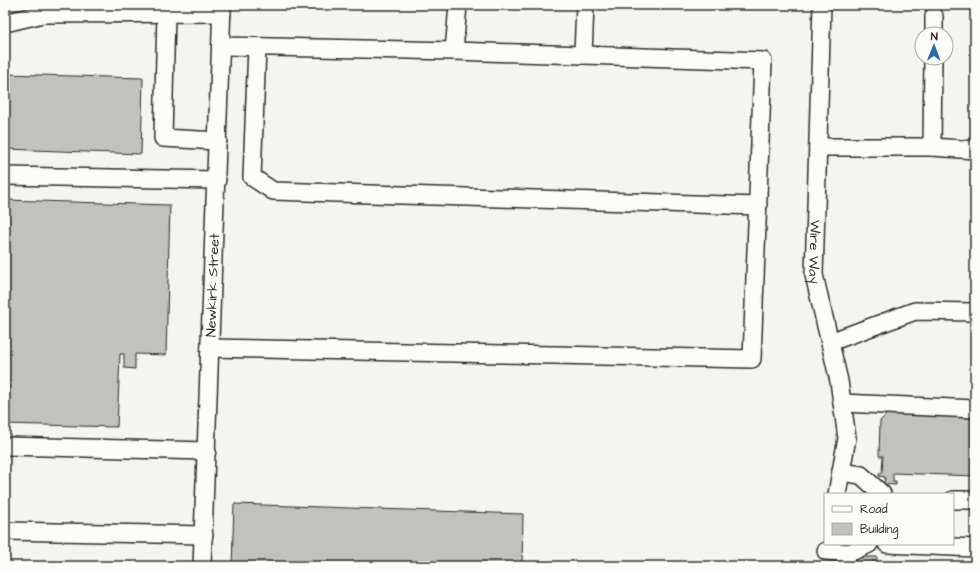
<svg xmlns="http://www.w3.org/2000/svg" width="980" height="571" font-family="'Architects Daughter',sans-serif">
<rect width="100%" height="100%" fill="#f5f4ef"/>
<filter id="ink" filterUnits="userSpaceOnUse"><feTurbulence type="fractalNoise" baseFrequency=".025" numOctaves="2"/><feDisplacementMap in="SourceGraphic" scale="8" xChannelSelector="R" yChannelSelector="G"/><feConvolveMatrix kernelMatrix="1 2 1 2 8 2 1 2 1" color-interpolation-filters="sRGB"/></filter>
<g filter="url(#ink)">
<!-- building -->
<path fill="#c2c1be" stroke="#2b2b2b" d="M 5,74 L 143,78 L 141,154 L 5,149 Z
M 5,200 L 170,205 L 166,355 L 135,354 L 135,369 L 124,368 L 124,354 L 120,354 L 117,427 L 5,424 Z
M 888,413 L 975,416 L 975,476 L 893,473 L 893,481 L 896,481 L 896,485 L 884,484 L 885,477 L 879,476 L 879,473 L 882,473 L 883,456 L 879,456 L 880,421 Z
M 234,504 L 523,514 L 522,566 L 232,566 Z
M 860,557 L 877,557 L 877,561 L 872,561 L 872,566 L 850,566 Z"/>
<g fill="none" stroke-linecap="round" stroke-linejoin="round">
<defs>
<g id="minor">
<path id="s1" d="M 822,5 L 814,275 L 839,381 L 847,438 L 837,494"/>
<path d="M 166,13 L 163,138 L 218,141"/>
<path d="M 5,23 L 43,14 L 222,13"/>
<path d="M 934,34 L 934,16"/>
<path d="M 221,46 L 454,51 L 458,5"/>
<path d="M 257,47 L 252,177 L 273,191 L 758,206"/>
<path d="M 454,51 L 583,55 L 585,5"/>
<path d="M 818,147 L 932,147 L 933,58"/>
<path d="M 932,147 L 975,150"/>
<path d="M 5,176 L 217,180"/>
<path d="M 830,342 L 915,311 L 975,312"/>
<path d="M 210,348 L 752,359 L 763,61 L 583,55"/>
<path d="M 842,403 L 975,409"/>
<path d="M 5,446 L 207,451"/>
<path d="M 841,472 L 861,475 L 882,494"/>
<path d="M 953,500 L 975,500"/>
<path d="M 5,531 L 204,535"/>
<path d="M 887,544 L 975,548"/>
<path d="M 826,551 L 849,553 L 869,544"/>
<path id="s2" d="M 202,566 L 222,5"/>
</g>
</defs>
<!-- minor casing -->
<use href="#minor" stroke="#2b2b2b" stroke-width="20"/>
<!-- minor -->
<use href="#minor" stroke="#fdfcf7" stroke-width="17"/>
</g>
</g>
<g text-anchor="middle" stroke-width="3" stroke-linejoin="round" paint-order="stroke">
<!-- street labels -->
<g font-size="14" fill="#2b2b2b" stroke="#fdfcf7">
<text dy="5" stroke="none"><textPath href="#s1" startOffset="247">Wire Way</textPath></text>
<text dy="5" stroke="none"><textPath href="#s2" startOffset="281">Newkirk Street</textPath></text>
</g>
</g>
<!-- margin -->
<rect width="980" height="571" fill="none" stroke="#fdfcf7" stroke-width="20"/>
<rect x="10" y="10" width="960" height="551" fill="none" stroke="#2b2b2b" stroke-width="1.5" filter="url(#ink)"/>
<!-- legend -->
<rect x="824" y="493" width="130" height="52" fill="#fdfcf7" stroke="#a9a8a5"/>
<rect x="832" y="506" width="20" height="6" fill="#fdfcf7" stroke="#a9a8a5"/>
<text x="860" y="513" font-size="12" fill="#2b2b2b">Road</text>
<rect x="832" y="523" width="20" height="12" fill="#c2c1be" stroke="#a9a8a5"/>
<text x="860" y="533" font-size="12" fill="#2b2b2b">Building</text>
<!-- north arrow -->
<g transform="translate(934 46) rotate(1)"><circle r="19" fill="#fdfcf7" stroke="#a9a8a5"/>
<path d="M0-3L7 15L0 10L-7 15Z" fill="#1f6fb2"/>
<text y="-6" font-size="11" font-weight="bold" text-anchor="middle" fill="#2b2b2b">N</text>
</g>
</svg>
